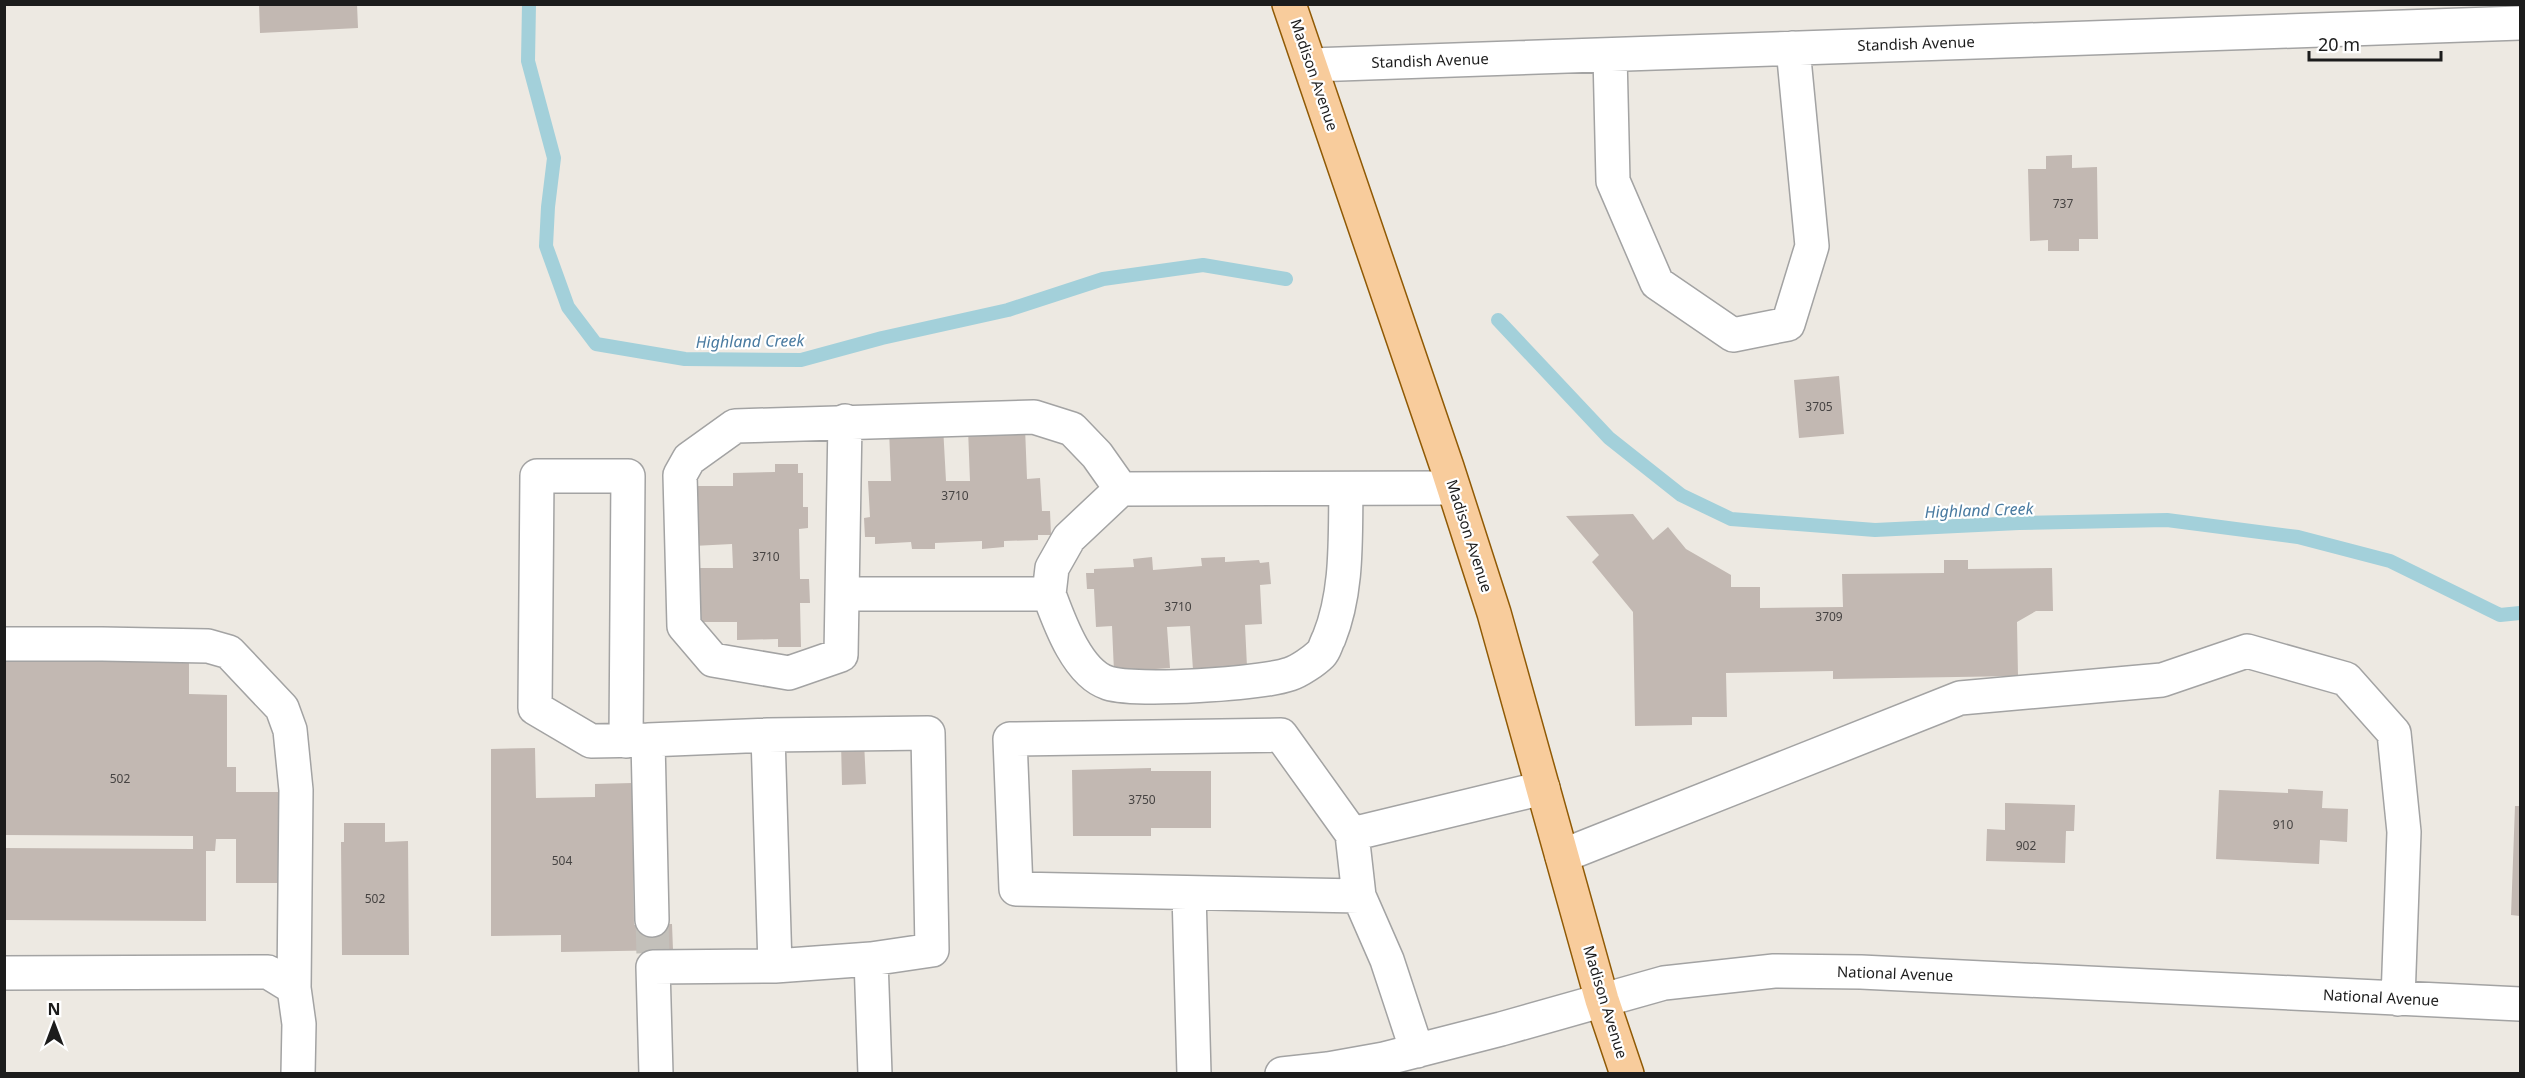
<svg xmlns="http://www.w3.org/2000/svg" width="2525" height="1078" font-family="'Noto Sans',sans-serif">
<rect width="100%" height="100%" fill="#ede9e2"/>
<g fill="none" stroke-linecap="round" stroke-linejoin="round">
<!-- stream -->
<path stroke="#a3d0da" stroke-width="14" d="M 529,4 L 528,61 L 554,158 L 548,207 L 546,246 L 568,307 L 596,344 L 685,359 L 801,360 L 882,338 L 1008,310 L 1103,279 L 1203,265 L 1286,279
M 1498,320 L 1609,438 L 1681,495 L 1731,519 L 1875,530 L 2019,523 L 2167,520 L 2298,537 L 2390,561 L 2500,615 L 2520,613"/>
</g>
<!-- building -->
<path fill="#c2b8b2" d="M 259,4 L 357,4 L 358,28 L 260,33 Z
M 2072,155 L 2072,168 L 2097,167 L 2098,239 L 2079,239 L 2079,251 L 2048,251 L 2048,240 L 2030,241 L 2028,169 L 2046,169 L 2046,156 Z
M 1839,376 L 1844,434 L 1799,438 L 1794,380 Z
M 943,426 L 946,481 L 970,481 L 968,429 L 1025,427 L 1027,479 L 1040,478 L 1042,511 L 1050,511 L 1051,535 L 1038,535 L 1038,540 L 1004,541 L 1004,547 L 982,549 L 982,541 L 935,543 L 935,549 L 912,549 L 911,542 L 875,544 L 875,537 L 865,537 L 864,518 L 870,517 L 868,481 L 891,481 L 889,429 Z
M 775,464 L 798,464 L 798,473 L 803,473 L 803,507 L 808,507 L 808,528 L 799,529 L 800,579 L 809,579 L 810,603 L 800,603 L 801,647 L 778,647 L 778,639 L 737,640 L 737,622 L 693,622 L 692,568 L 733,568 L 732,544 L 693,546 L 692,486 L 733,486 L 733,473 L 775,472 Z
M 1633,514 L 1653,540 L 1668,527 L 1686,549 L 1731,575 L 1731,587 L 1760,587 L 1760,608 L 1843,607 L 1842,574 L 1944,573 L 1944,560 L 1968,560 L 1968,569 L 2052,568 L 2053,611 L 2036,611 L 2017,622 L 2018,676 L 1833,679 L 1833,671 L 1726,673 L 1727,717 L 1692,717 L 1692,725 L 1635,726 L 1633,612 L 1592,562 L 1599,555 L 1566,516 Z
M 1152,557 L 1153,570 L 1202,566 L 1201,558 L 1225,557 L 1225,562 L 1259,560 L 1260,563 L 1269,562 L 1271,584 L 1260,585 L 1262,624 L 1245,625 L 1247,667 L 1193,670 L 1190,626 L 1167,627 L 1170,668 L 1114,672 L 1112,626 L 1096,627 L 1094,589 L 1087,589 L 1086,573 L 1094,573 L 1094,569 L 1134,567 L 1133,559 Z
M 4,661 L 189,662 L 189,694 L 227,695 L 227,767 L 236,767 L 236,792 L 289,792 L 289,883 L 236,883 L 236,839 L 216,839 L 215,851 L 206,851 L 206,921 L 4,920 L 4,848 L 193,849 L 193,836 L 4,835 Z
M 864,741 L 866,784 L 842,785 L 841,742 Z
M 535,748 L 536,798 L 595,797 L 595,784 L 632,783 L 634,925 L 672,924 L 673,950 L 561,952 L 561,935 L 491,936 L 491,749 Z
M 1151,768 L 1151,771 L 1211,771 L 1211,828 L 1151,828 L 1151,836 L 1073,836 L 1072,770 Z
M 2288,789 L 2323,791 L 2322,808 L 2348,809 L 2347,842 L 2320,840 L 2319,864 L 2216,859 L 2219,790 L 2288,793 Z
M 2005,803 L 2075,805 L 2074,831 L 2066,831 L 2065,863 L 1986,861 L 1987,829 L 2005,830 Z
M 2515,806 L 2520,806 L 2520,916 L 2511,915 Z
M 344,823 L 385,823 L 385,842 L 408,841 L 409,955 L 342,955 L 341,842 L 344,842 Z"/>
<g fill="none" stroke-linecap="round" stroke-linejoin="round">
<!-- minor-tunnel -->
<path stroke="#c3c0ba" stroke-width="33" stroke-dasharray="33 16" stroke-linecap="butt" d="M 652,920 L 653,956"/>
<defs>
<path id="minor" d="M 1610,55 L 1613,181 L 1657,283 L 1733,335 L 1788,324 L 1812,246 L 1793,48
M 1311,65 L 2520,23
M 845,421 L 841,655 L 789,673 L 713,660 L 684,626 L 680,475 L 689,459 L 735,426 L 1034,417 L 1072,429 L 1097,455 L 1121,489 L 1453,488
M 842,594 L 1049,594 C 1059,621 1077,673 1108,683 C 1136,692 1261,684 1290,674 C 1299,671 1314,661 1321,654 C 1325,650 1326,643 1329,638 C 1348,591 1345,538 1346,489
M 1049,594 L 1052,568 L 1069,538 L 1121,489
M 4,644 L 102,644 L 208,646 L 229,652 L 282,708 L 290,730 L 296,790 L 294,988
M 768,735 L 775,966
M 626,741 L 628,476 L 537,476 L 535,708 L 591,741 L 648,740
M 1352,834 L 1359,896 L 1016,889 L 1010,739 L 1281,735 L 1352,834 L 1543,788
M 1562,856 L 1960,698 L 2162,680 L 2247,651 L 2346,679 L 2394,733 L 2404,832 L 2398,999
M 1189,893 L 1194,1074
M 1359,896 L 1387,960 L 1417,1051
M 652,920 L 648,740 L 768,735 L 928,733 L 932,950 L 871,959
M 4,973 L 268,972 L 294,988 L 299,1024 L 298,1074
M 656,1074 L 653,967 L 775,966 L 871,959 L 875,1074
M 1282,1074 L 1328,1069 L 1384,1059 L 1501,1029 L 1664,983 L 1774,971 L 1861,972 L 2520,1004"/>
<path id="major" d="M 1289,4 L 1447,467 L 1494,613 L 1602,1000 L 1627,1074"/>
</defs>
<!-- minor casing -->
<use href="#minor" stroke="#a3a3a3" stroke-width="36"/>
<!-- major casing -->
<use href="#major" stroke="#905a05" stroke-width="36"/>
<!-- minor -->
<use href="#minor" stroke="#fff" stroke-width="33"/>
<!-- major -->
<use href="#major" stroke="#f8cc9c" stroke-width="33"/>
</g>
<g text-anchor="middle" stroke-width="4.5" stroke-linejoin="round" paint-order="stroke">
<!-- number labels -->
<g font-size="12" fill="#464342">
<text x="2063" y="208">737</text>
<text x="1819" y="411">3705</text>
<text x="955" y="500">3710</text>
<text x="766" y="561">3710</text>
<text x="1178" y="611">3710</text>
<text x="1829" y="621">3709</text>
<text x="120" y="783">502</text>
<text x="1142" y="804">3750</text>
<text x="2283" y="829">910</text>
<text x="2026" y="850">902</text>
<text x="562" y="865">504</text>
<text x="375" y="903">502</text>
</g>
<!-- street labels -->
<g font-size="15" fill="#1c1c1c" stroke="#fff">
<text transform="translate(1916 44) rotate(-2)" y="5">Standish Avenue</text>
<text transform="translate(1430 61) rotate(-2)" y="5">Standish Avenue</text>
<text transform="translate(1314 75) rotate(71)" y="5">Madison Avenue</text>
<text transform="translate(1469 536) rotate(72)" y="5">Madison Avenue</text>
<text transform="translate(1895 974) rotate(2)" y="5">National Avenue</text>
<text transform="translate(2381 998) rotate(3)" y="5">National Avenue</text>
<text transform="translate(1605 1002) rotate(73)" y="5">Madison Avenue</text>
</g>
<!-- water labels -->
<g font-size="16" font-style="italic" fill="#497aa0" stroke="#fff">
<text transform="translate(750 341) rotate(-1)" y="6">Highland Creek</text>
<text transform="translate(1979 510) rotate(-2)" y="6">Highland Creek</text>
</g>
</g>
<!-- border -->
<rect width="2525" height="1078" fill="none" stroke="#1c1c1c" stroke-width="12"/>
<!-- north arrow -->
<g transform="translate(54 1024)" stroke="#ffffff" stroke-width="4.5" paint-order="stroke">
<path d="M0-4.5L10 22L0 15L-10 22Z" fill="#1c1c1c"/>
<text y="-9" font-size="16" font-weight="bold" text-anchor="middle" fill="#1c1c1c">N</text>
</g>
<!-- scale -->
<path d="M2309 51v9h132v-9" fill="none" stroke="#1c1c1c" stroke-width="3"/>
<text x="2318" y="51" font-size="18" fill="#1c1c1c" stroke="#ffffff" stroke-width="4.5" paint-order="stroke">20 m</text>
</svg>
